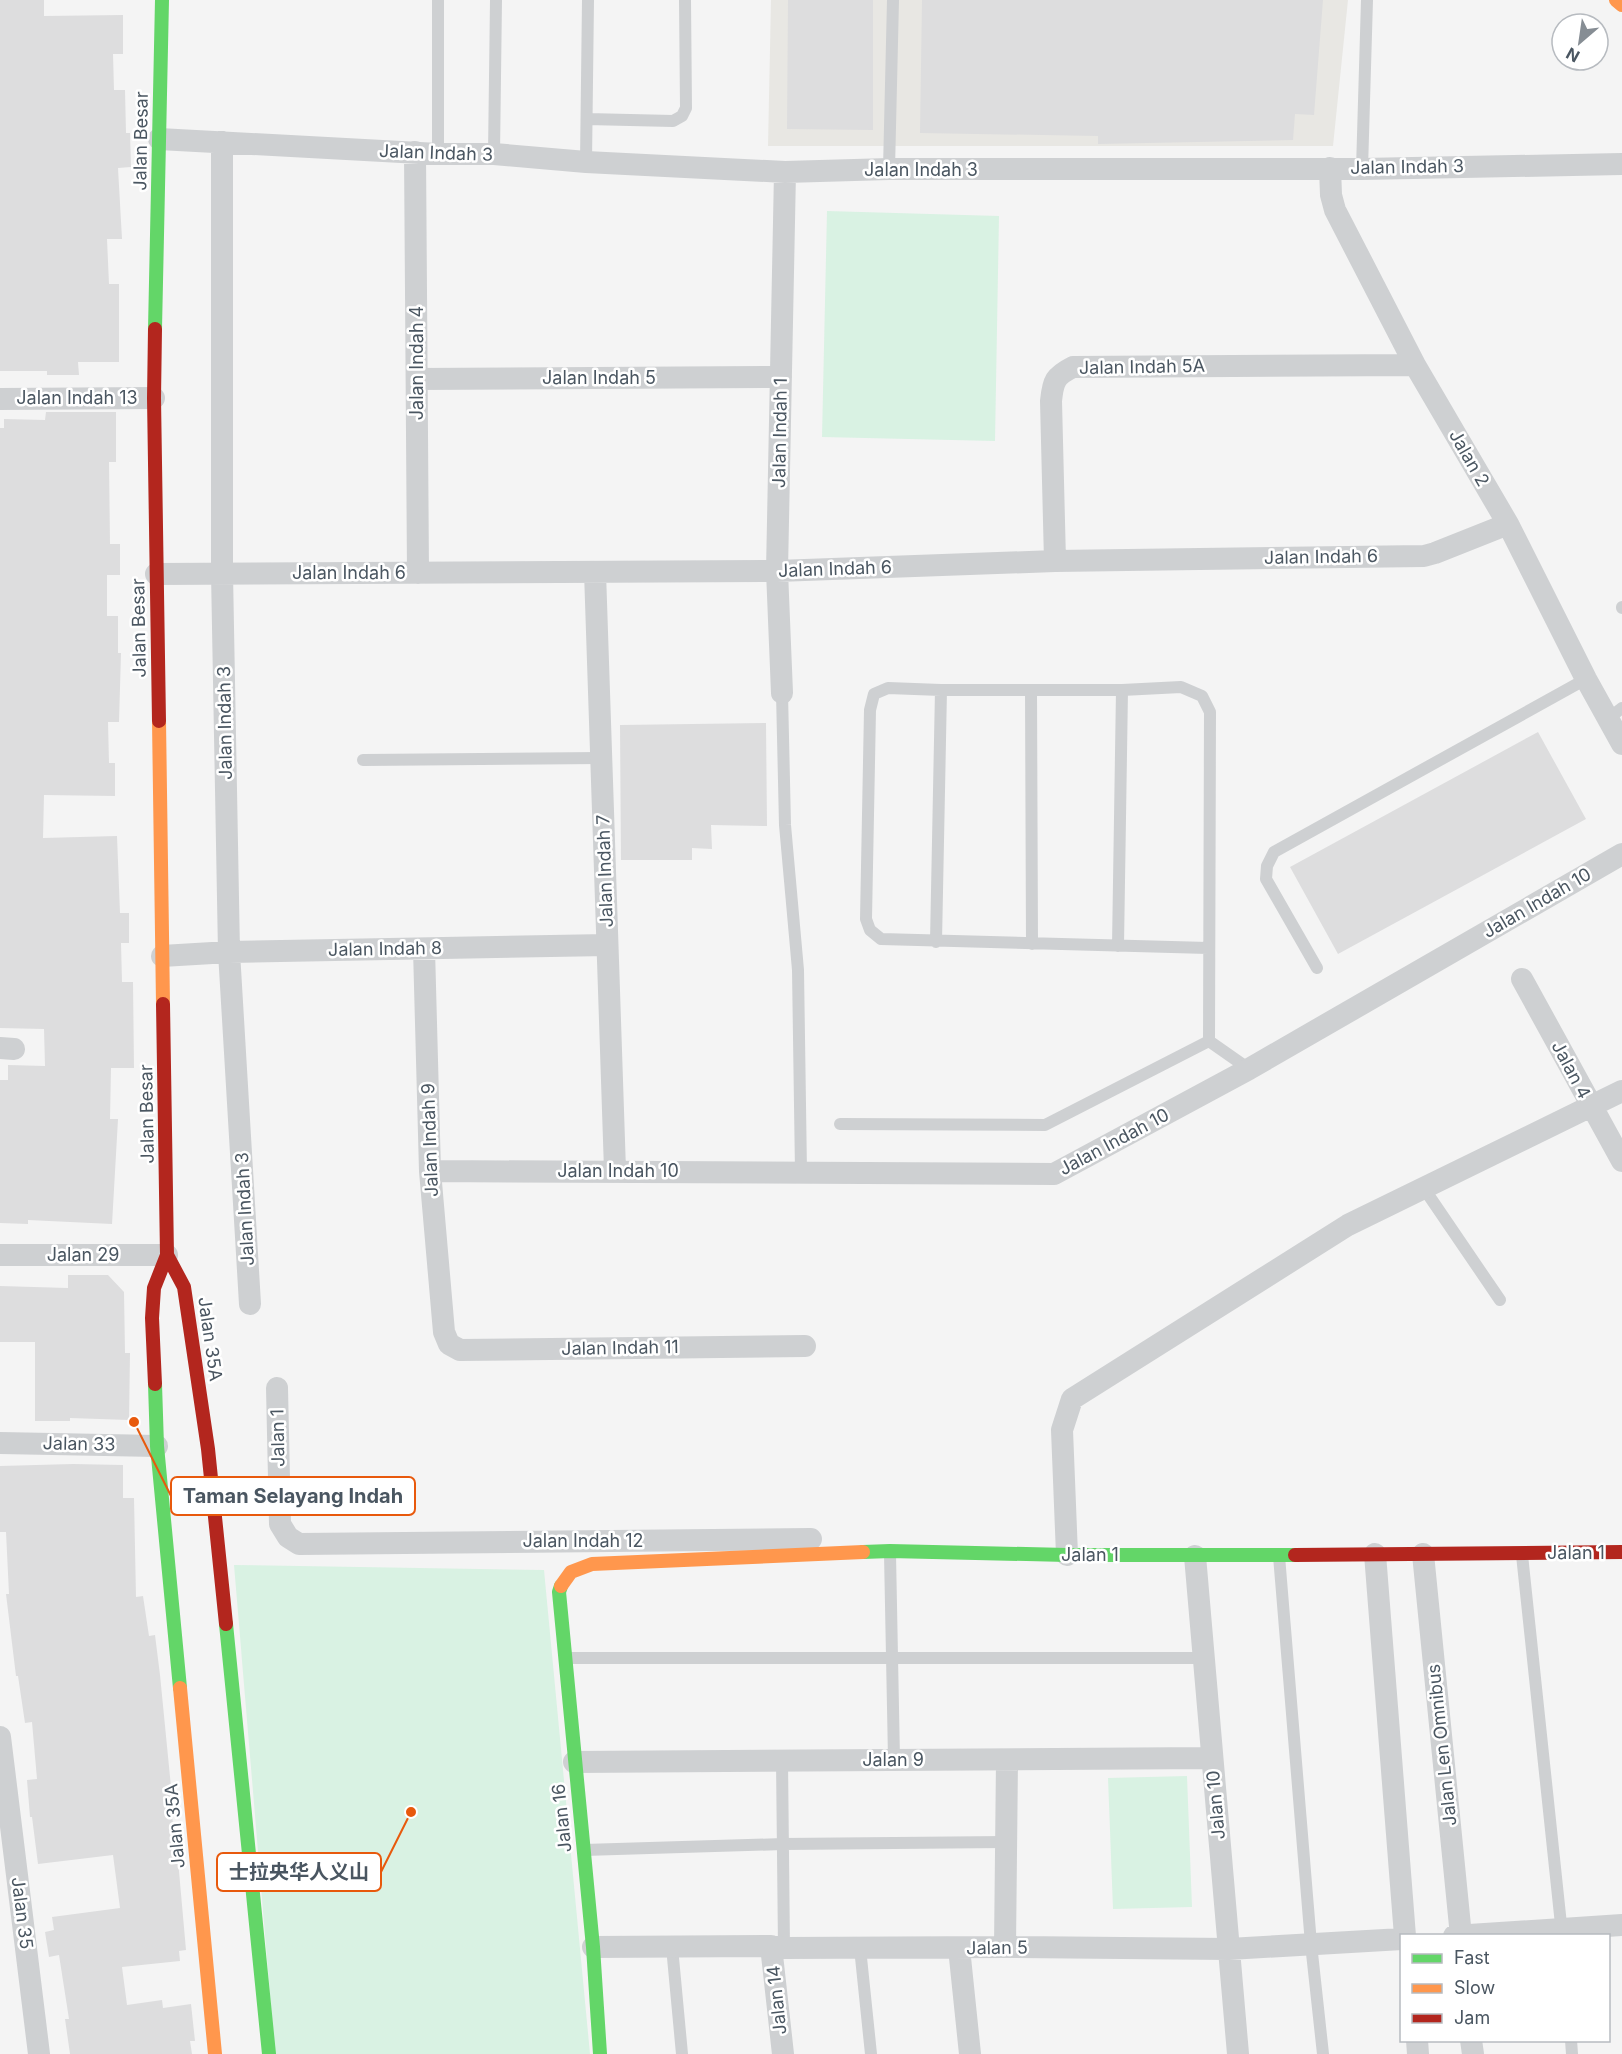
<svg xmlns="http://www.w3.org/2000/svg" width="1622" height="2054" font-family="Inter,'Noto Sans SC',sans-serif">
<rect width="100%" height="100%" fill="#f4f4f4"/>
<!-- commercial -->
<path fill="#e8e7e3" d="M 771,0 L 1348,0 L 1333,146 L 768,146 Z"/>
<!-- green -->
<path fill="#d9f2e3" d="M 827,211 L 999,216 L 995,441 L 822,437 Z
M 234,1565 L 544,1570 L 590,2054 L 275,2054 Z
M 1187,1776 L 1192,1907 L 1113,1909 L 1108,1778 Z"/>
<!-- building -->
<path fill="#ddddde" d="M 0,0 L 44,0 L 44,16 L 123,15 L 123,54 L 113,54 L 114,90 L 125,90 L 126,133 L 130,133 L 131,167 L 118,168 L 122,239 L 107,239 L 109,284 L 119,284 L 119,362 L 78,362 L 79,375 L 47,375 L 47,371 L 0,371 Z
M 788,0 L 873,0 L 873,130 L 787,129 Z
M 922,0 L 1323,0 L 1314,115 L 1295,114 L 1293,140 L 1098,144 L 1098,136 L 920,133 Z
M 46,412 L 116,412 L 116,462 L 109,462 L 110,544 L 120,544 L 120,575 L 107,575 L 107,616 L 118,616 L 118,653 L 121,653 L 119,722 L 108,722 L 109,763 L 115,763 L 115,796 L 44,795 L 43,838 L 117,836 L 120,913 L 129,913 L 129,943 L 121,943 L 122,982 L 133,982 L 134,1068 L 111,1068 L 110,1119 L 118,1119 L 112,1224 L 28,1220 L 28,1224 L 0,1223 L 0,1080 L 8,1080 L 8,1065 L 45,1066 L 44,1029 L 0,1028 L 0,428 L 4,428 L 4,419 L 45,420 Z
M 766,723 L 767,826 L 711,825 L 712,849 L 692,848 L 692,860 L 621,860 L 620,725 Z
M 1538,732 L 1586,819 L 1338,954 L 1290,867 Z
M 68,1275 L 108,1275 L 124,1292 L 125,1353 L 130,1353 L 129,1420 L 70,1418 L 70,1421 L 35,1421 L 35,1342 L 0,1342 L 0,1286 L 68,1288 Z
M 73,1464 L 123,1465 L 123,1498 L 134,1498 L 136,1597 L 143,1596 L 149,1636 L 155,1635 L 160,1675 L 172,1797 L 169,1797 L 177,1849 L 186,1950 L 179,1951 L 180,1961 L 122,1967 L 127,2005 L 162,2000 L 163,2008 L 191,2004 L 195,2041 L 190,2041 L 192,2054 L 70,2054 L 65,2019 L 69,2019 L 59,1955 L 49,1957 L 45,1932 L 54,1930 L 52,1917 L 120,1908 L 113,1855 L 38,1864 L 32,1817 L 30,1817 L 27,1780 L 37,1779 L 32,1722 L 25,1723 L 18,1676 L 16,1676 L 6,1594 L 9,1594 L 6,1532 L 0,1532 L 0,1466 Z"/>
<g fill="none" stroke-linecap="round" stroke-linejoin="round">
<!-- lane -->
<path stroke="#ced0d2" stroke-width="12" d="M 587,119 L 673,121 L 682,116 L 686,108 L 685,0
M 438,154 L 438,0
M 494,154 L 496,0
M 586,162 L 588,0
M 889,169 L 893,0
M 1362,169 L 1367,0
M 1622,607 L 1622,608
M 1031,690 L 1032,944
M 782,693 L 785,825 L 798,970 L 801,1172
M 1609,718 L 1622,708
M 363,760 L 601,758
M 936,942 L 941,690
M 1118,946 L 1122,690
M 1208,948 L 881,939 L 870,930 L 866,919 L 870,710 L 874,694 L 888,688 L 941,690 L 1122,690 L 1181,687 L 1202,696 L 1210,712 L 1209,1041 L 1249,1069
M 1317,968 L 1266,879 L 1267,866 L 1274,852 L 1586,679
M 840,1124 L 1045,1125 L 1209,1041
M 1423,1187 L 1500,1300
M 890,1554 L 894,1759
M 1522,1555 L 1562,1934
M 1279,1556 L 1311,1944 L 1323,2054
M 566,1658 L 1204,1658
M 782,1760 L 784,1948
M 584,1850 L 783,1844 L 1006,1842
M 672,1947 L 682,2054
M 860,1948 L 871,2054
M 1571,2040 L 1572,2054"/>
<!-- street -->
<path stroke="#ced0d2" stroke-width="22" d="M 159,139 L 438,154 L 494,154 L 586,162 L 785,172 L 889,169 L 1362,169 L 1622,164
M 222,142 L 222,573 L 229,952 L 250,1304
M 415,152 L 418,573
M 1330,168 L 1331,195 L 1335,210 L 1415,365 L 1508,524 L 1586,679 L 1622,744
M 417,379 L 781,377
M 0,399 L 154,398
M 1055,561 L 1051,401 C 1053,381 1055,376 1073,367 L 1415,365
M 595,572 L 615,1170
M 156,574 L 777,571 L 1055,561 L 1424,556 L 1435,553 L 1508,524
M 782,693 L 777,571 L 785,172
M 424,949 L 430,1171 L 444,1332 L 449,1344 L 460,1350 L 805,1346
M 162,956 L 229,952 L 607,945
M 1522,979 L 1622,1161
M 0,1048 L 14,1049
M 430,1171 L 1054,1174 L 1249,1069 L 1622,854
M 0,1255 L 167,1255
M 277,1388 L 280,1524 L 288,1537 L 299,1544 L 811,1539
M 0,1443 L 157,1446
M 1375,1554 L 1405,1936
M 1423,1554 L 1461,1936
M 1067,1555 L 1062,1430 L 1072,1399 L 1348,1225 L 1622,1091
M 1195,1556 L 1238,2054
M 0,1737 L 39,2054
M 574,1762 L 1212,1758
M 1454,1936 L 1622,1925
M 771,1946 L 783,2054
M 593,1947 L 771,1946 L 784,1948 L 1005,1947 L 1229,1949 L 1402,1939
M 1005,1947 L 1007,1760
M 959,1948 L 970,2054
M 1417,2040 L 1418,2054
M 1471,2040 L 1473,2054"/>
<!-- fast -->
<path stroke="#63d668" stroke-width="14" d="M 155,329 L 162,0
M 155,1384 L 157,1446 L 180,1688
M 863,1552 L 890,1551 L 1067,1555 L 1295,1555
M 561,1586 L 559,1592 L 593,1947 L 600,2054
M 226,1624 L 269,2054"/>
<!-- slow -->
<path stroke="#ff974d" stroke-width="14" d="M 1616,0 L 1622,5
M 159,721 L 163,1004
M 561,1586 L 571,1572 L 592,1564 L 863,1552
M 180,1688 L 215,2054"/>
<!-- jam -->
<path stroke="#b3261e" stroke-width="14" d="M 155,329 L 154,398 L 159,721
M 167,1255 L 184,1287 L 208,1449 L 226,1624
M 155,1384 L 152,1318 L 154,1288 L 167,1255 L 163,1004
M 1295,1555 L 1622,1552"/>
</g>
<g text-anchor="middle" stroke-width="5" stroke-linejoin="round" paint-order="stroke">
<!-- street labels -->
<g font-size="18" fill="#4a5661" stroke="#fff">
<text transform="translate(141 141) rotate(-89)" y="6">Jalan Besar</text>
<text transform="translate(436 153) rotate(2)" y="6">Jalan Indah 3</text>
<text transform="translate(1407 167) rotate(-1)" y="6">Jalan Indah 3</text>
<text x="921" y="176">Jalan Indah 3</text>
<text transform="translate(417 363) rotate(-90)" y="6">Jalan Indah 4</text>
<text transform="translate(1142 367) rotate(-1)" y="6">Jalan Indah 5A</text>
<text x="599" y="384">Jalan Indah 5</text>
<text x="77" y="404">Jalan Indah 13</text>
<text transform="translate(780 433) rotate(-89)" y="6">Jalan Indah 1</text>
<text transform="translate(1469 458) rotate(60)" y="6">Jalan 2</text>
<text transform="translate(1321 557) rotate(-1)" y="6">Jalan Indah 6</text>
<text transform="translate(835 569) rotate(-2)" y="6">Jalan Indah 6</text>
<text x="349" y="579">Jalan Indah 6</text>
<text transform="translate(139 628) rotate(-91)" y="6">Jalan Besar</text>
<text transform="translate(225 723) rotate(-91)" y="6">Jalan Indah 3</text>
<text transform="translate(605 871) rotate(-92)" y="6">Jalan Indah 7</text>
<text transform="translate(1537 903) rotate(-30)" y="6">Jalan Indah 10</text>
<text transform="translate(385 949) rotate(-1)" y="6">Jalan Indah 8</text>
<text transform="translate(1571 1070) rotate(62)" y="6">Jalan 4</text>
<text transform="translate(147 1114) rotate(-91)" y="6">Jalan Besar</text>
<text transform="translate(430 1140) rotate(-92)" y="6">Jalan Indah 9</text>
<text transform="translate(1114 1142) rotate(-28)" y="6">Jalan Indah 10</text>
<text x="618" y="1177">Jalan Indah 10</text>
<text transform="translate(245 1209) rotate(-93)" y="6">Jalan Indah 3</text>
<text x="83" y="1261">Jalan 29</text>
<text transform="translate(210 1339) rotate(82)" y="6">Jalan 35A</text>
<text transform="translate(620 1348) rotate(-1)" y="6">Jalan Indah 11</text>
<text transform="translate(278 1438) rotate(-91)" y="6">Jalan 1</text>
<text transform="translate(79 1444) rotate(1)" y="6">Jalan 33</text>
<text x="583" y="1547">Jalan Indah 12</text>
<text x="1576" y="1559">Jalan 1</text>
<text x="1090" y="1561">Jalan 1</text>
<text transform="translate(1442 1745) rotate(-96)" y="6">Jalan Len Omnibus</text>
<text x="893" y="1766">Jalan 9</text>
<text transform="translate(1216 1805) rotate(-95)" y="6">Jalan 10</text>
<text transform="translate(562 1818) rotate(-96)" y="6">Jalan 16</text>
<text transform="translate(175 1826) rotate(-95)" y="6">Jalan 35A</text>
<text transform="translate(22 1913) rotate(83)" y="6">Jalan 35</text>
<text transform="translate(997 1948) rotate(-1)" y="6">Jalan 5</text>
<text transform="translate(777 2000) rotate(-96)" y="6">Jalan 14</text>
</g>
</g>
<!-- callouts -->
<path fill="none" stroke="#e8590c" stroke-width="2" d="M134 1422L171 1496M411 1812L381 1872"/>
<g fill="#e8590c" stroke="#fff" stroke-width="2">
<circle cx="134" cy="1422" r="6"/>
<circle cx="411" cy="1812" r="6"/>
</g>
<g fill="#fff" stroke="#e8590c" stroke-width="2">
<rect x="171" y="1477" width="244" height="38" rx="6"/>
<rect x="217" y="1853" width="164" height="38" rx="6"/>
</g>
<g font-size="20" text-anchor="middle" font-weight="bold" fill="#4a5661">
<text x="293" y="1503">Taman Selayang Indah</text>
<text x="299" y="1879">士拉央华人义山</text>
</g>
<!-- legend -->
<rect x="1400" y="1934" width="210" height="108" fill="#ffffff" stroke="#b7bbc0" stroke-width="1.5"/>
<rect x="1412" y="1954" width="30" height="9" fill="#63d668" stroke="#b7bbc0" stroke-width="1.5"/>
<text x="1454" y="1964" font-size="18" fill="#4a5661">Fast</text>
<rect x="1412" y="1984" width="30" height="9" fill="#ff974d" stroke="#b7bbc0" stroke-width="1.5"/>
<text x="1454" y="1994" font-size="18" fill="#4a5661">Slow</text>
<rect x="1412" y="2014" width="30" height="9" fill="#b3261e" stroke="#b7bbc0" stroke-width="1.5"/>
<text x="1454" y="2024" font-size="18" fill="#4a5661">Jam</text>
<!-- north arrow -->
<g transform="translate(1580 42) rotate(209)"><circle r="28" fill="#ffffff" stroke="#b7bbc0" stroke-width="1.5"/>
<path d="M0-4.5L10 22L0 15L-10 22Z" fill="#868d94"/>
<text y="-9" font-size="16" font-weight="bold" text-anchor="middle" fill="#4a5661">N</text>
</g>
</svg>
